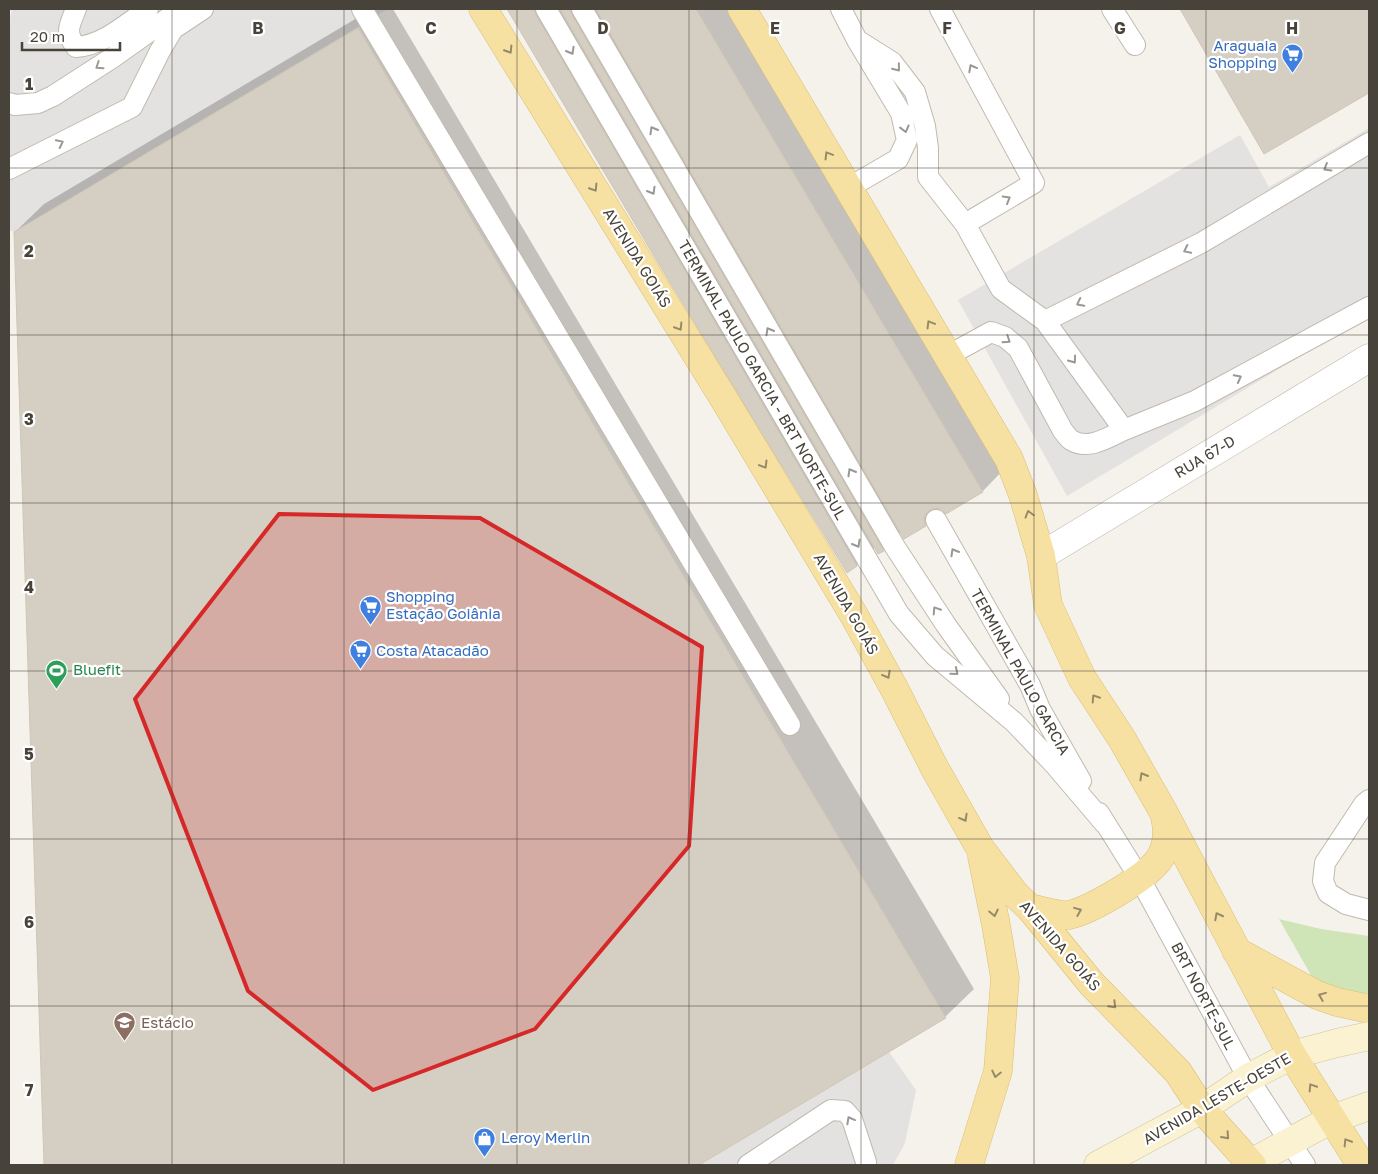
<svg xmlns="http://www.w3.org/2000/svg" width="1378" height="1174" font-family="'Golos Text',sans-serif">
<rect width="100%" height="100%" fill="#f5f2ec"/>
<!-- green -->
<path fill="#cfe5b8" d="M 1279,919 L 1321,929 L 1369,936 L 1369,993 L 1328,1005 Z"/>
<!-- parking -->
<path fill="#e4e2e0" d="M 12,9 L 388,9 L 14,232 L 9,230 L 9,24 Z
M 1369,128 L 1369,315 L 1067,496 L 958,300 L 1240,135 L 1269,187 Z
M 889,1052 L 916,1090 L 905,1143 L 893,1165 L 699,1165 Z"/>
<!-- shadow -->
<path fill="#0003" d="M 372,9 L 393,9 L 974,989 L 945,1017 L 697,1165 L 45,1165 L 15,232 L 44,204 Z
M 508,9 L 741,9 L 1011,462 L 983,491 L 946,512 L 941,508 L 925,525 L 901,531 L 883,550 L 875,547 L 857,565 L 847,571 L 658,260 Z
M 1181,9 L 1369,9 L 1369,92 L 1264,152 Z"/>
<!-- building -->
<path fill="#d5cec2" stroke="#d0c6b6" d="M 507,9 L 534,9 L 536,15 L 857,566 L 847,573 L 657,261 Z
M 560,9 L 570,9 L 572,15 L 884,551 L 878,554 Z
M 596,9 L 696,9 L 983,492 L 946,514 L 942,510 L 937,508 L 930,510 L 926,514 L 924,519 L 926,526 L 904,539 Z
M 1180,9 L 1369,9 L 1369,93 L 1264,154 Z
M 358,28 L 946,1018 L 699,1165 L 44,1165 L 14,232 Z"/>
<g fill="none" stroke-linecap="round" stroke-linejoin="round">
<defs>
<path id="service" d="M 76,9 C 70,24 64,32 76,47 C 104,45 126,24 148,9
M 362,9 L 790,725
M 546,9 L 899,614 L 935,656 L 1014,722 L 1054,764 L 1105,824
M 582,9 L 895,547 L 946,625 L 999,699
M 841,9 L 857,40 L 901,113 L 907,140 L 898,159 L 848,188
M 940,9 L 1034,183 L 965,224
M 1112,9 L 1135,45
M 857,40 L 892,62 L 915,92 L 925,126 L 928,148 L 928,177 L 965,224 L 1001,289 L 1045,321 L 1124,430 L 1195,401 L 1369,307
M 9,103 L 15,105 L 38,103 L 53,96 L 112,58 L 181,9
M 9,169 L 132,107 L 160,51 L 173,29 L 203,9
M 1045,321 L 1201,243 L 1369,143
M 949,355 L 991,332 L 1005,337 L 1018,348 L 1063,431 C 1065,433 1068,438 1071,440 C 1088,451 1109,437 1124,430
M 936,520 L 1030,685 L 1040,709 L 1081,781
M 1369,800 L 1364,804 L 1325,863 L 1323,881 L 1328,893 L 1346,904 L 1369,910
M 1099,813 L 1139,877 L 1248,1078 L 1305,1165
M 748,1165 L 831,1110 L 845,1111 L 852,1119 L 866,1162 L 866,1165"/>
<path id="minor" d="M 1041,556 L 1369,358"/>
<path id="secondary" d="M 1098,1165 L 1202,1109 L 1248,1078 L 1292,1055 L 1337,1043 L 1369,1036
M 1247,1165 L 1332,1119 L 1369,1106"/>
<path id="primary" d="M 483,9 L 724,399 L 855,617 L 895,690 L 934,767 L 980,848 L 1015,894 L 1030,908 L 1091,983 L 1178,1072 L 1202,1109 L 1252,1165
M 742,9 L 1009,459 L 1023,495 L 1041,556 L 1048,605 L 1082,678 L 1122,739 L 1164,813 L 1292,1055 L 1361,1165
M 1030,908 C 1040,910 1060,916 1069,915 C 1091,910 1148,877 1160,858 C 1168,845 1168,831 1165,817
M 1236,951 L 1317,995 L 1337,1002 L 1369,1009
M 969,1165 L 998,1071 L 1005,978 L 996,925 L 982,857"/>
</defs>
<!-- service casing -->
<use href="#service" stroke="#c0baaf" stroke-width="22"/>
<!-- minor casing -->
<use href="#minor" stroke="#c0baaf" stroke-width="29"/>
<!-- secondary casing -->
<use href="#secondary" stroke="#d0c59f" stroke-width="29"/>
<!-- primary casing -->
<use href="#primary" stroke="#dbbf73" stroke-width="29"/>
<!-- service -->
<use href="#service" stroke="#fff" stroke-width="20"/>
<!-- minor -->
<use href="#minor" stroke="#fff" stroke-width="28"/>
<!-- secondary -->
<use href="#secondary" stroke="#faf2d0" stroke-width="28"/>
<!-- primary -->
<use href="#primary" stroke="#f6e1a3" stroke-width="28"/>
</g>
<!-- one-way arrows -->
<defs><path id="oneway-chevron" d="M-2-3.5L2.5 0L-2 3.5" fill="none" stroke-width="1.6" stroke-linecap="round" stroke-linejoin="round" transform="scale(1.25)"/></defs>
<g stroke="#968a69">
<use href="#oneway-chevron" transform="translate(509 50) rotate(58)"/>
<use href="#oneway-chevron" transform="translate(828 155) rotate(-121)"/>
<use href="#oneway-chevron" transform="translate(594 188) rotate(58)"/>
<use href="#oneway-chevron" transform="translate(930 324) rotate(-121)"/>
<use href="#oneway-chevron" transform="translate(679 327) rotate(58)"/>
<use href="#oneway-chevron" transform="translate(764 465) rotate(59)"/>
<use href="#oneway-chevron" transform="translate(1029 514) rotate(-106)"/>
<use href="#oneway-chevron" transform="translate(887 675) rotate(61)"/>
<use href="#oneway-chevron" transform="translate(1095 698) rotate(-123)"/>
<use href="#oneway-chevron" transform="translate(1143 776) rotate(-120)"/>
<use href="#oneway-chevron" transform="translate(964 818) rotate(61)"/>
<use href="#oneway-chevron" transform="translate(1078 911) rotate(-22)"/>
<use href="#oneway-chevron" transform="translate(994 913) rotate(78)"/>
<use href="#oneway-chevron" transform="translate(1218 916) rotate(-117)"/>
<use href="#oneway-chevron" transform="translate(1322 996) rotate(-158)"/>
<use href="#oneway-chevron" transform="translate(1113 1005) rotate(45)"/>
<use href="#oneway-chevron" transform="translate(996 1074) rotate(103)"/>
<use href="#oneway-chevron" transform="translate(1312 1087) rotate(-122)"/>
<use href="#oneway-chevron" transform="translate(1226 1136) rotate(48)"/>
<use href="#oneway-chevron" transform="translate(1347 1142) rotate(-122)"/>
</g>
<g stroke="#9a9893">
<use href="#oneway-chevron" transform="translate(571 51) rotate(60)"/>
<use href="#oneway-chevron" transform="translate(99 66) rotate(146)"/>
<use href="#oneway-chevron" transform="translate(897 68) rotate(51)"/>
<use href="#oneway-chevron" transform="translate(972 68) rotate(-118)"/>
<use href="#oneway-chevron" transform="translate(905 129) rotate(76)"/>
<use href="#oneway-chevron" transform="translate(653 130) rotate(-120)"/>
<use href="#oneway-chevron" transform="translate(60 143) rotate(-26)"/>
<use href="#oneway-chevron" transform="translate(1327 168) rotate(149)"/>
<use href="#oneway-chevron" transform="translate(652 191) rotate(60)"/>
<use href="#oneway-chevron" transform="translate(1007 199) rotate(-30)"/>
<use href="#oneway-chevron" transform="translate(1187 250) rotate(154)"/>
<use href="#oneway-chevron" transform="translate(1080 303) rotate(153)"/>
<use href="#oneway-chevron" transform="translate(769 331) rotate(-120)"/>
<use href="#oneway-chevron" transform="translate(1007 340) rotate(34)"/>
<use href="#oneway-chevron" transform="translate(1073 360) rotate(54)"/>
<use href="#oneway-chevron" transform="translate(1238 378) rotate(-28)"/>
<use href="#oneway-chevron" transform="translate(851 472) rotate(-120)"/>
<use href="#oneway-chevron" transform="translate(857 544) rotate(60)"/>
<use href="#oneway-chevron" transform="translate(954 552) rotate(-120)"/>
<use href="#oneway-chevron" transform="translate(936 610) rotate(-123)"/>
<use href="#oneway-chevron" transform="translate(955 672) rotate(40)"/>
<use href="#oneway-chevron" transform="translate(850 1120) rotate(-119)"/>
</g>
<!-- marked area -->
<path fill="#d62828" fill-opacity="0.2" stroke="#d62828" stroke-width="4" stroke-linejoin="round" d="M 279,514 L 480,518 L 702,647 L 689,846 L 535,1029 L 373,1090 L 248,991 L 135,699 Z"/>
<!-- grid -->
<path fill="none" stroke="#48433a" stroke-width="1" stroke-opacity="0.55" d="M 172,9 L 172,1165M 344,9 L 344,1165M 517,9 L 517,1165M 689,9 L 689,1165M 861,9 L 861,1165M 1034,9 L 1034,1165M 1206,9 L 1206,1165M 9,168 L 1369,168M 9,335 L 1369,335M 9,503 L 1369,503M 9,671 L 1369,671M 9,839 L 1369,839M 9,1006 L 1369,1006"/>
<!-- icons -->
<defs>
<symbol id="supermarket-pin" viewBox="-11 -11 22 30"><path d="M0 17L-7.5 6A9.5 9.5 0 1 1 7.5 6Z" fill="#3f7fe0" stroke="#fff"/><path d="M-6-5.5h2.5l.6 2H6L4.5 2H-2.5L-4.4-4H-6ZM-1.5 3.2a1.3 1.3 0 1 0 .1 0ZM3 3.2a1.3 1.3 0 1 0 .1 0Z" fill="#fff"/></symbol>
<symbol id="stadium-pin" viewBox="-11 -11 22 30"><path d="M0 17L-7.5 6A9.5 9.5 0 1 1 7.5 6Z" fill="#2e9e5b" stroke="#fff"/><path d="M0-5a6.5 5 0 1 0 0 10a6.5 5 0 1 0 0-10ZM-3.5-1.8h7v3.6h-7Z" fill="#fff"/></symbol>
<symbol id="university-pin" viewBox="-11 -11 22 30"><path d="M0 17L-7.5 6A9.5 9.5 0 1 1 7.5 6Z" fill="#8d6e63" stroke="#fff"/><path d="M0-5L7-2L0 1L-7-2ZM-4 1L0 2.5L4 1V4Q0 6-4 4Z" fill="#fff"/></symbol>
<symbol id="shop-pin" viewBox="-11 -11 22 30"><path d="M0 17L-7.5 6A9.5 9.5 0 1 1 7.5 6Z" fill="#3f7fe0" stroke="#fff"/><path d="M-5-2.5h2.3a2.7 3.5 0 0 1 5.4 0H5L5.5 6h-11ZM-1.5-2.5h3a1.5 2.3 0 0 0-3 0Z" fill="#fff"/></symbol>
</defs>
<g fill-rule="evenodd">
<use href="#supermarket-pin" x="1280" y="42" width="25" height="34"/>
<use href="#supermarket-pin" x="358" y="594" width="25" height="34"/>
<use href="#supermarket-pin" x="348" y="638" width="25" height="34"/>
<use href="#stadium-pin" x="44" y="658" width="25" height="34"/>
<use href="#university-pin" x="112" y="1010" width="25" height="34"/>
<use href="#shop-pin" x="472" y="1126" width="25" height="34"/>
</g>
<g text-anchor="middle" stroke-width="4.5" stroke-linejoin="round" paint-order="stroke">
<!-- shop labels -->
<g font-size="15" fill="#366cbe" stroke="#fff" text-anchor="start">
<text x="1277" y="51" text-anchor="end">Araguaia<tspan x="1277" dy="17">Shopping</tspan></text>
<text x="386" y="602">Shopping<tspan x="386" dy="17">Estação Goiânia</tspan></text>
<text x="376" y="656">Costa Atacadão</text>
<text x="501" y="1143">Leroy Merlin</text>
</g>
<!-- street labels -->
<g font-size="15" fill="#48433a" stroke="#fff">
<text transform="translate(637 258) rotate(58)" y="5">AVENIDA GOIÁS</text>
<text transform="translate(762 380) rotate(60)" y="5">TERMINAL PAULO GARCIA - BRT NORTE-SUL</text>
<text transform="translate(1205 457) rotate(-31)" y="5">RUA 67-D</text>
<text transform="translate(846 604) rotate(60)" y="5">AVENIDA GOIÁS</text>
<text transform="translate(1020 672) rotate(61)" y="5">TERMINAL PAULO GARCIA</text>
<text transform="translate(1060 946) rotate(49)" y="5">AVENIDA GOIÁS</text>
<text transform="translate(1203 996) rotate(62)" y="5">BRT NORTE-SUL</text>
<text transform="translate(1217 1099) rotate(-30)" y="5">AVENIDA LESTE-OESTE</text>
</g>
<!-- leisure labels -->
<g font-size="15" fill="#27864d" stroke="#fff" text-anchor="start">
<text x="73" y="675">Bluefit</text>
</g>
<!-- education labels -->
<g font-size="15" fill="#785e54" stroke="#fff" text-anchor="start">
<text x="141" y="1028">Estácio</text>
</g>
</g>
<g font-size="16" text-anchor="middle" font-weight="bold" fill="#48433a" stroke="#fff" stroke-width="4.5" stroke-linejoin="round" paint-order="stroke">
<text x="258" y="34">B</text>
<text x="431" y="34">C</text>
<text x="603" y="34">D</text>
<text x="775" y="34">E</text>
<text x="947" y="34">F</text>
<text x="1120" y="34">G</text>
<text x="1292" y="34">H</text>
<text x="29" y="90">1</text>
<text x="29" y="257">2</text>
<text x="29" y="425">3</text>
<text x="29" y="593">4</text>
<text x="29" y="760">5</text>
<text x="29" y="928">6</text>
<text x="29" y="1096">7</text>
</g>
<!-- border -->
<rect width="1378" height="1174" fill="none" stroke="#48433a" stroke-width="20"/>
<!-- scale -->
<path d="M22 42v8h98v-8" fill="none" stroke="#48433a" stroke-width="2.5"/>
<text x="30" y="42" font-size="15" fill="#48433a" stroke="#ffffff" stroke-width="4" paint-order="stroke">20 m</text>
</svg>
